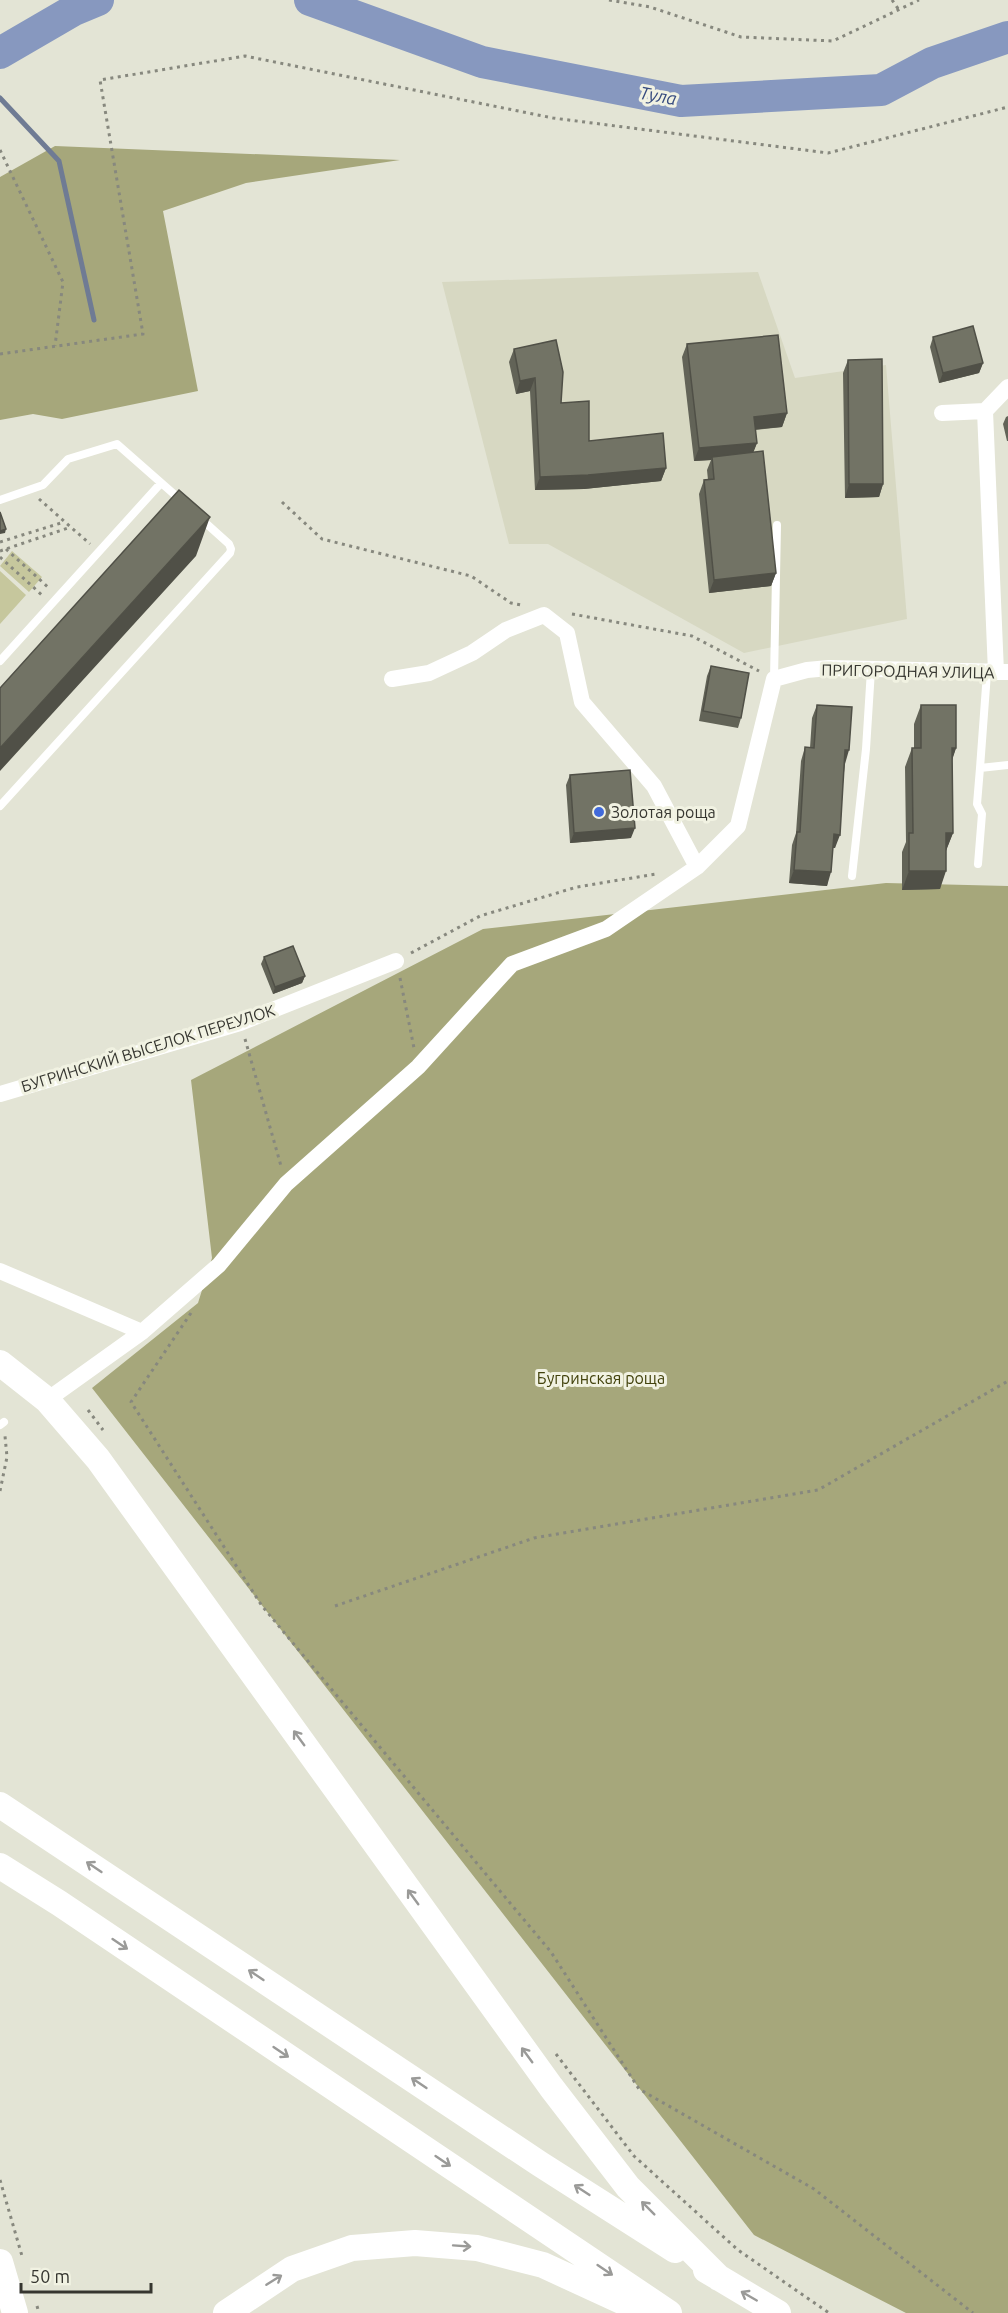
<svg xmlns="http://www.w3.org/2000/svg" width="1008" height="2313" font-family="Ubuntu,sans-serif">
<rect width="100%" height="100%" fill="#e3e4d5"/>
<!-- built -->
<path fill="#d7d8c2" d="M 758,272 L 795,378 L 886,365 L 907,619 L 744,653 L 548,544 L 509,544 L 442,282 Z"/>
<!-- green -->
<path fill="#c6c79d" d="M 12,551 L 42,577 L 29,592 L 0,566 Z
M 0,571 L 26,595 L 0,624 Z"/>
<!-- forest -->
<path fill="#a6a77b" d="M 55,146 L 400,160 L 246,183 L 163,211 L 198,391 L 62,419 L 33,414 L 0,420 L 0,177 Z
M 886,883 L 1008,886 L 1008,2313 L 906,2313 L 754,2235 L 92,1388 L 198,1303 L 212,1258 L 191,1080 L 483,929 Z"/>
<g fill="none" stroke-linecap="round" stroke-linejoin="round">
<!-- stream -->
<path stroke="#6f7b94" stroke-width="5" d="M 0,98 L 59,161 L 94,320"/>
<!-- river -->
<path stroke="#8798bf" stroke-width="32" d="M 310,0 L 482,62 L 681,101 L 881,90 L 932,63 L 1008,37
M 0,53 L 74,10 L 98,0"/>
<!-- path -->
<path stroke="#87887e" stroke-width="3" stroke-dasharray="3 4.5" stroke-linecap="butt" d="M 609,0 L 650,7 L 741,37 L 833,41 L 919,0
M 892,0 L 899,10
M 0,150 L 63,282 L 55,346
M 0,354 L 143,334 L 100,80 L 245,56 L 553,118 L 828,153 L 1008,107
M 39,499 L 90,544
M 282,502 L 322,539 L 471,576 L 511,603 L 521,605
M 0,542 L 64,522
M 6,549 L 49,588
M 0,551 L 71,527
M 0,557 L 43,596
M 572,614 L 692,636 L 759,671
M 411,953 L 480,916 L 577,887 L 656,874
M 400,978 L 414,1048
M 245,1039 L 281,1166
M 191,1313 L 131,1402 L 262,1606 L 551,1952 L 639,2089 L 814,2189 L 973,2313
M 88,1410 L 103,1430
M 0,1491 L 7,1457 L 5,1436
M 335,1606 L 534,1538 L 818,1490 L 1008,1381
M 556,2054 L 634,2156 L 738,2250 L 829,2313
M 0,2180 L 22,2256
M 37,2306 L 39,2313"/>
<!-- lane -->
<path stroke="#fff" stroke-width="8" d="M 0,500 L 43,485 L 68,459 L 117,444 L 183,502
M 0,661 L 161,483
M 987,673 L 980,768 L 1008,765
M 774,679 L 777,525
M 0,806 L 230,553 L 231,549 L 229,544 L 199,517
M 978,864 L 982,814 L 977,804 L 980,768
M 852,876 L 866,749 L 871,670
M 0,1425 L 4,1422"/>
<!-- street -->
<path stroke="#fff" stroke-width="16" d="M 985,411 L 996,672
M 942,413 L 985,411 L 1008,387
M 392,679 L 429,673 L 472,653 L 506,630 L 544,615 L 567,633 L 582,702 L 654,786 L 697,867
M 0,1094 L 240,1023 L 396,961
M 0,1271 L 142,1332
M 47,1400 L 142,1332 L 219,1265 L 286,1184 L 418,1067 L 512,964 L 606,929 L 697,867 L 738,826 L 774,679 L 807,670 L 829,668 L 1008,672"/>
<!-- primary -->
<path stroke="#fff" stroke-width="26" d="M 0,1363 L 47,1400 L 98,1459 L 551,2087 L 628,2187 L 719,2278
M 0,1805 L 540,2164 L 675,2250
M 0,1866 L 59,1903 L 669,2313
M 0,2262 L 15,2313
M 706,2270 L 778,2313
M 226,2313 L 292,2269 L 352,2248 L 415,2243 L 477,2248 L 543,2265 L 643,2311"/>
</g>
<!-- wall -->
<path fill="#626357" d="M 933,337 L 983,363 L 979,373 L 939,383 L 930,347 Z
M 687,344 L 787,413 L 782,427 L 755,430 L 757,443 L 753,452 L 776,573 L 771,586 L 709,593 L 699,494 L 704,480 L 708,480 L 707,470 L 711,460 L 694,461 L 682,357 Z
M 514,349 L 589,441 L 666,468 L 661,481 L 584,489 L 535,490 L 530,391 L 516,394 L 509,362 Z
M 848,360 L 883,484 L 879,497 L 845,498 L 843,373 Z
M 1008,416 L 1008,441 L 1007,441 L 1003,424 L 1006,417 Z
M 711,666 L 741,718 L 738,728 L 699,721 L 707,676 Z
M 817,705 L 845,764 L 835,848 L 833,848 L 827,886 L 789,883 L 792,845 L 796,833 L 801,761 L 805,747 L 810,748 L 812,718 Z
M 921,705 L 956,748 L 952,759 L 953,833 L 946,850 L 940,889 L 902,890 L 902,852 L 906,842 L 905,767 L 912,748 L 914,748 L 914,724 Z
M 570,775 L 631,838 L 570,843 L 566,785 Z
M 264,957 L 305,976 L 302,983 L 273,994 L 261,964 Z"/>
<!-- shaded-wall -->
<path fill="#505047" d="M 983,363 L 979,373 L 939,383 L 943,373 Z
M 535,378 L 530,391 L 516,394 L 520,381 Z
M 787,413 L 782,427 L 749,430 L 754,417 Z
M 757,443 L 752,456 L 712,457 L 711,460 L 694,461 L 699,448 Z
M 666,468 L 661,481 L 584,489 L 535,490 L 540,477 Z
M 849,484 L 883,484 L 879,497 L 845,498 Z
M 210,517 L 196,556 L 0,771 L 0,748 Z
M 6,529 L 5,533 L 0,534 L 0,531 Z
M 776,573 L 771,586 L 709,593 L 714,580 Z
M 952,748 L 956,748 L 950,767 Z
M 845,750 L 849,750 L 845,764 Z
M 635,828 L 631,838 L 570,843 L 574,833 Z
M 946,833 L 953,833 L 946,851 Z
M 834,834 L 840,835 L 835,848 L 829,847 Z
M 794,870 L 831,872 L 827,886 L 789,883 Z
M 909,871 L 946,871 L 940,889 L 902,890 Z
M 305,976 L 302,983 L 273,994 L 275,987 Z"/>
<!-- building -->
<path fill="#727365" stroke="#505047" stroke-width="1.5" d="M 973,326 L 983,363 L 943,373 L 933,337 Z
M 778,335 L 787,413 L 754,417 L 757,443 L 699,448 L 687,344 Z
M 556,340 L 563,372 L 561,403 L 589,401 L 589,441 L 663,433 L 666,468 L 588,475 L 540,477 L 535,378 L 520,381 L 514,349 Z
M 882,359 L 883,484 L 849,484 L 848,360 Z
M 763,451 L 776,573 L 714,580 L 704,480 L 714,479 L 712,457 Z
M 179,490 L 210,517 L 0,748 L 0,688 Z
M 0,512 L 6,529 L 0,531 Z
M 711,666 L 749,673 L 741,718 L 703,711 Z
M 817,705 L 852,707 L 849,750 L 845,750 L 840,835 L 834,834 L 831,872 L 794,870 L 797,832 L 800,832 L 805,747 L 814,748 Z
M 921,705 L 956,705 L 956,748 L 952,748 L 953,833 L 946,833 L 946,871 L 909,871 L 909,833 L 913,833 L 912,748 L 921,748 Z
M 630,770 L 635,828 L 574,833 L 570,775 Z
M 293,946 L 305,976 L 275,987 L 264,957 Z"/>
<!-- one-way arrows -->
<defs><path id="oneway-shaft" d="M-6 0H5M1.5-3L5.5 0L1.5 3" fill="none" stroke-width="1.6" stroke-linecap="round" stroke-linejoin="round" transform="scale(1.5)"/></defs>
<g stroke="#9a9a98">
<use href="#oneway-shaft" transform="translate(299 1738) rotate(-126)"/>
<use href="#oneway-shaft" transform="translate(94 1867) rotate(-146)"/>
<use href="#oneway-shaft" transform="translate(413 1897) rotate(-126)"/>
<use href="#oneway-shaft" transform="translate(120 1944) rotate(34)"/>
<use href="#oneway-shaft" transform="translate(256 1975) rotate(-146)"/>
<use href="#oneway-shaft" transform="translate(281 2052) rotate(34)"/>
<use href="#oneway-shaft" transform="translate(527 2055) rotate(-126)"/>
<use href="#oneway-shaft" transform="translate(419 2083) rotate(-146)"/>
<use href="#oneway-shaft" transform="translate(443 2161) rotate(34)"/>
<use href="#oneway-shaft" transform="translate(582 2190) rotate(-147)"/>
<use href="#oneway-shaft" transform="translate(648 2208) rotate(-135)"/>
<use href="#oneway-shaft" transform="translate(462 2246) rotate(4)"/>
<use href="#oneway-shaft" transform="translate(605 2270) rotate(34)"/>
<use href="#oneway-shaft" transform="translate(274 2280) rotate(-32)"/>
<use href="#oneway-shaft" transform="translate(749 2296) rotate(-150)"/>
</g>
<!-- markers -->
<circle fill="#416adb" stroke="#f1f2e2" stroke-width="2" cx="599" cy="812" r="6"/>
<g text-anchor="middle" stroke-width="6" stroke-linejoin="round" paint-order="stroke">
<!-- street labels -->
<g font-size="16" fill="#363630" stroke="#f1f2e2">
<text transform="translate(908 671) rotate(1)" y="6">ПРИГОРОДНАЯ УЛИЦА</text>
<text transform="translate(148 1048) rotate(-17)" y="6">БУГРИНСКИЙ ВЫСЕЛОК ПЕРЕУЛОК</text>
</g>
<!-- poi labels -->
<g font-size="16" fill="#363630" stroke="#f1f2e2" text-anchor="start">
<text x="611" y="818">Золотая роща</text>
</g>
<!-- park labels -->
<g font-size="16" fill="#42420c" stroke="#f1f2e2">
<text x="601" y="1384">Бугринская роща</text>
</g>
<!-- water labels -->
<g font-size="18" font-style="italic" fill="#364b7f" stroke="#f1f2e2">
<text transform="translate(658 96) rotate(10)" y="6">Тула</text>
</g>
</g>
<!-- scale -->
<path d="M21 2283v9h130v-9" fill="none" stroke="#363630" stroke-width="3"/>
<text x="30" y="2283" font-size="18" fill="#363630" stroke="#f1f2e2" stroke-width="4.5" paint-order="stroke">50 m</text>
</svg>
